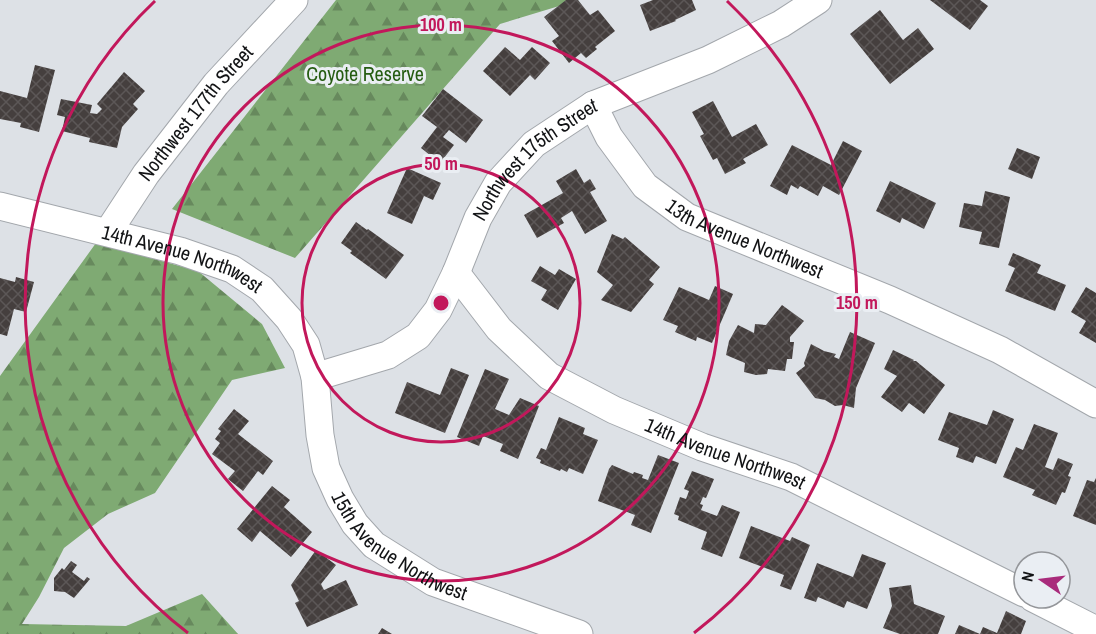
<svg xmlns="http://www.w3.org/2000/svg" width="1096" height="634" font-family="'Archivo Narrow',sans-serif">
<defs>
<pattern id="forest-firs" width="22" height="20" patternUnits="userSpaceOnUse" patternTransform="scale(1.5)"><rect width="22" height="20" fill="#7faa73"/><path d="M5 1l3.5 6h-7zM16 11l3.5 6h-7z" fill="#67895d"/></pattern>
<pattern id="building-cross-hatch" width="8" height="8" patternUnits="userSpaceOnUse" patternTransform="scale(1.5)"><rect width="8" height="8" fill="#453f3e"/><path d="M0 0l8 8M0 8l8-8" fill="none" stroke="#5c5757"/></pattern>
</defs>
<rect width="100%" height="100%" fill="#dde1e6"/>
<!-- forest -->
<path fill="url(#forest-firs)" d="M 336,0 L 579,0 L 500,24 L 295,258 L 172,209 Z
M 96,243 L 198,271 L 262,324 L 285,368 L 232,380 L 155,493 L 108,514 L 64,548 L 39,597 L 22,624 L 126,626 L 202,594 L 238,634 L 0,634 L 0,376 Z"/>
<!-- building -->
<path fill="url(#building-cross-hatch)" d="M 566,0 L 578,0 L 590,15 L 598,10 L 615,31 L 595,47 L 597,49 L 586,58 L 581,53 L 569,63 L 552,41 L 559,36 L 544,17 Z
M 653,0 L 692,0 L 696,10 L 675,20 L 676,21 L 650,31 L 640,5 Z
M 930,0 L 980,0 L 988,6 L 970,30 Z
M 880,10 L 903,40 L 918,28 L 934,49 L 890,84 L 850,34 Z
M 505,47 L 520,60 L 532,47 L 550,63 L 535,80 L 530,75 L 510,96 L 483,71 Z
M 35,65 L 55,70 L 39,132 L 20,127 L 21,123 L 0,119 L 0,91 L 27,98 Z
M 124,72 L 145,91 L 133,104 L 138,109 L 122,127 L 117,148 L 89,142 L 90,138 L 62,131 L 65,117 L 57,115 L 61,99 L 92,105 L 90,113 L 97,114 L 102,109 L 97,104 Z
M 443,89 L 483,120 L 466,143 L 449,130 L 443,137 L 454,145 L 440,163 L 421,148 L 437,127 L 422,116 Z
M 713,101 L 732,137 L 756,124 L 768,145 L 743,159 L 746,163 L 725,174 L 717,158 L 713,160 L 700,136 L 704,134 L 692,112 Z
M 843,141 L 862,151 L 839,195 L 823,186 L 818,196 L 800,186 L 798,189 L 791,185 L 787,195 L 770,186 L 792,145 L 831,165 Z
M 1017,148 L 1040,157 L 1032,179 L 1008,169 Z
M 407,168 L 441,183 L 433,200 L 424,196 L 412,224 L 387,213 Z
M 576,169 L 584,183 L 590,179 L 596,189 L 590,192 L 607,221 L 585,234 L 572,211 L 561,218 L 564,223 L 537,238 L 524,215 L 563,193 L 556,181 Z
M 890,181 L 936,203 L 924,229 L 902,218 L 900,223 L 876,211 Z
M 985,191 L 1010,197 L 999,248 L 979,244 L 982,232 L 959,227 L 964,203 L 982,206 Z
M 356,222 L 367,230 L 368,229 L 404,255 L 386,279 L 350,253 L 352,251 L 341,243 Z
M 612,234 L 623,239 L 625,237 L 660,267 L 649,280 L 654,284 L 631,312 L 601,300 L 613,285 L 597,272 Z
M 1013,253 L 1041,265 L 1037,273 L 1066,285 L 1055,311 L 1005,291 L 1015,268 L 1008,265 Z
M 540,266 L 555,275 L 559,269 L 576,279 L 558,310 L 541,300 L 547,290 L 531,281 Z
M 16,277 L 34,282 L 26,312 L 14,309 L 7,336 L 0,334 L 0,278 L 15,282 Z
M 715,286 L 733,294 L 712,343 L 697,337 L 696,341 L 675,332 L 678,326 L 663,320 L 679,287 L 709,300 Z
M 1086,287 L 1096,293 L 1096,343 L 1079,333 L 1086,321 L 1071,312 Z
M 782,305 L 804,321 L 790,337 L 790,342 L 794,342 L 792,359 L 787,359 L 785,371 L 768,369 L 767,374 L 756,375 L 744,372 L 745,363 L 726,355 L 729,341 L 738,325 L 754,333 L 755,324 L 766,325 Z
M 850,332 L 875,343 L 856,388 L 854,408 L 843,405 L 835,406 L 825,400 L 815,398 L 796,373 L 805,366 L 804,363 L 811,344 L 824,351 L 836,354 L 834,357 L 839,359 Z
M 893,350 L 914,360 L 913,361 L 916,361 L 945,385 L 924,414 L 909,403 L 902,412 L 881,397 L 897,376 L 884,369 Z
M 451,368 L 469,375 L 445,433 L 395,413 L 407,382 L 440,395 Z
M 485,369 L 509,379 L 495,409 L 509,415 L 520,398 L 539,406 L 518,459 L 500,451 L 503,444 L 483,436 L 479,446 L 457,437 Z
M 234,409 L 249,421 L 238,434 L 273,461 L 263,475 L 258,471 L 243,491 L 228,479 L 235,471 L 212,454 L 220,443 L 215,439 L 221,431 L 218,429 Z
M 993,410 L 1014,419 L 996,464 L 976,456 L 973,463 L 956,457 L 959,448 L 938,440 L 949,412 L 987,425 Z
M 559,417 L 585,428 L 583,434 L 598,440 L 583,474 L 569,468 L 567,472 L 561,469 L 560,471 L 540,463 L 541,460 L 536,458 L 541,448 L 546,450 Z
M 1034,424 L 1058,433 L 1045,467 L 1053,470 L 1058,458 L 1073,464 L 1068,476 L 1071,477 L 1065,493 L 1062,492 L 1056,505 L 1032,495 L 1035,490 L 1003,477 L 1016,447 L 1023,450 Z
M 658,455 L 679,463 L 651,533 L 631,525 L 635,515 L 598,501 L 609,469 L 612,465 L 633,474 L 634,472 L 643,475 L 642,478 L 648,480 Z
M 692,471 L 714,479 L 706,498 L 703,497 L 700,504 L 703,505 L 701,510 L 717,516 L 722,505 L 740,512 L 722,557 L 701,549 L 707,532 L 678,520 L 679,516 L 674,514 L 680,497 L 686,499 L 689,491 L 684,489 Z
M 1096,478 L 1096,525 L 1073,516 L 1087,480 L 1094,482 Z
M 272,486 L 290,500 L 284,507 L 312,532 L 291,557 L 260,531 L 252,542 L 237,529 Z
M 751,526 L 790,541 L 792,537 L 810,545 L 791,590 L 780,586 L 784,575 L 739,558 Z
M 316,550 L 336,565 L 321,584 L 324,590 L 346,580 L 358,605 L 307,627 L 295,603 L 299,601 L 291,585 Z
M 862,554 L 886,563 L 867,609 L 847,601 L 844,608 L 818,597 L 816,602 L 804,598 L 817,563 L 853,577 Z
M 71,561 L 77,565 L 72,572 L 84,581 L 87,577 L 90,579 L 74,598 L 65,592 L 54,591 L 54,578 L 62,568 L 64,570 Z
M 911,585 L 914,604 L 945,616 L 938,634 L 900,634 L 883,628 L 892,606 L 889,588 Z
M 1006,611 L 1026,621 L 1021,634 L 955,634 L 959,625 L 980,634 L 983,627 L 997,633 Z
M 382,628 L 392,634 L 378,634 Z"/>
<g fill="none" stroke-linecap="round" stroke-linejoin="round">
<defs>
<g id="minor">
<path id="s1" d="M 593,105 L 609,137 L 645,186 L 687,217 L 890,300 L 1000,350 L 1096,404"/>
<path id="s2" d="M 0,206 L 180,251 L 232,269 L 262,289 L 289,319 L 306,345 L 315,377 L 320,435 L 326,468 L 340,499 L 355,524 L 374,545 L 433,582 L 579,634"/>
<path id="s3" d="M 108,232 L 146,174 L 216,84 L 294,0"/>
<path id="s4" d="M 456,273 L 499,329 L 549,376 L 614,410 L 702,447 L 791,477 L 1024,593"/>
<path id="s5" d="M 315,377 L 388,355 L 418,336 L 438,310 L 456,273 L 478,218 L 498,183 L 534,144 L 593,105 L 708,60 L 781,24 L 818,0"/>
<path d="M 1033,598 L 1096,630"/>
</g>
</defs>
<!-- minor casing -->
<use href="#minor" stroke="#a3a7ac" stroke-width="29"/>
<!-- minor -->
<use href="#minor" stroke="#fff" stroke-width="27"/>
</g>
<!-- distance rings -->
<g fill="none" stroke="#c2185b" stroke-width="3">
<circle cx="441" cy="303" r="139"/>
<circle cx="441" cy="303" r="278"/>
<path d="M188 633A416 416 0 0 1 155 1M727 1A416 416 0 0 1 694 633"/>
</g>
<g text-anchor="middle" stroke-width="6" stroke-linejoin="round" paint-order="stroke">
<!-- park labels -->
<g font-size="20" fill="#255c11" stroke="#eaeef3">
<text x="365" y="81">Coyote Reserve</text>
</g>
<!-- street labels -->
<g font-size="20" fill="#121315" stroke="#eaeef3">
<text dy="7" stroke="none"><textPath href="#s3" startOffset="148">Northwest 177th Street</textPath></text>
<text dy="7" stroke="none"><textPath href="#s5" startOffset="328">Northwest 175th Street</textPath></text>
<text dy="7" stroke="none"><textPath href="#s1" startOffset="210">13th Avenue Northwest</textPath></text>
<text dy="7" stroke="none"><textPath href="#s2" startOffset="190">14th Avenue Northwest</textPath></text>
<text dy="7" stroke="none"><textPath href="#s4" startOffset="332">14th Avenue Northwest</textPath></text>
<text dy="7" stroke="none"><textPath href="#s2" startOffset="585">15th Avenue Northwest</textPath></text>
</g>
</g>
<circle cx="441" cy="303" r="9" fill="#c2185b" stroke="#eaeef3" stroke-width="3"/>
<g font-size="18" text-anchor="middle" font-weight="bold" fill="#c2185b" stroke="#eaeef3" stroke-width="6" stroke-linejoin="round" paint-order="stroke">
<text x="441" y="31">100 m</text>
<text x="441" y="170">50 m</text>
<text x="857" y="309">150 m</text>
</g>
<!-- north arrow -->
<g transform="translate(1042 580) rotate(284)"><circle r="28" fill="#eaeef3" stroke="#94969a" stroke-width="1.5"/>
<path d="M0-4.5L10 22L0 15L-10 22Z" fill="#a92b7b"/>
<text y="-9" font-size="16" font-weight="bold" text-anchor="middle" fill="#121315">N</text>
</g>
</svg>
